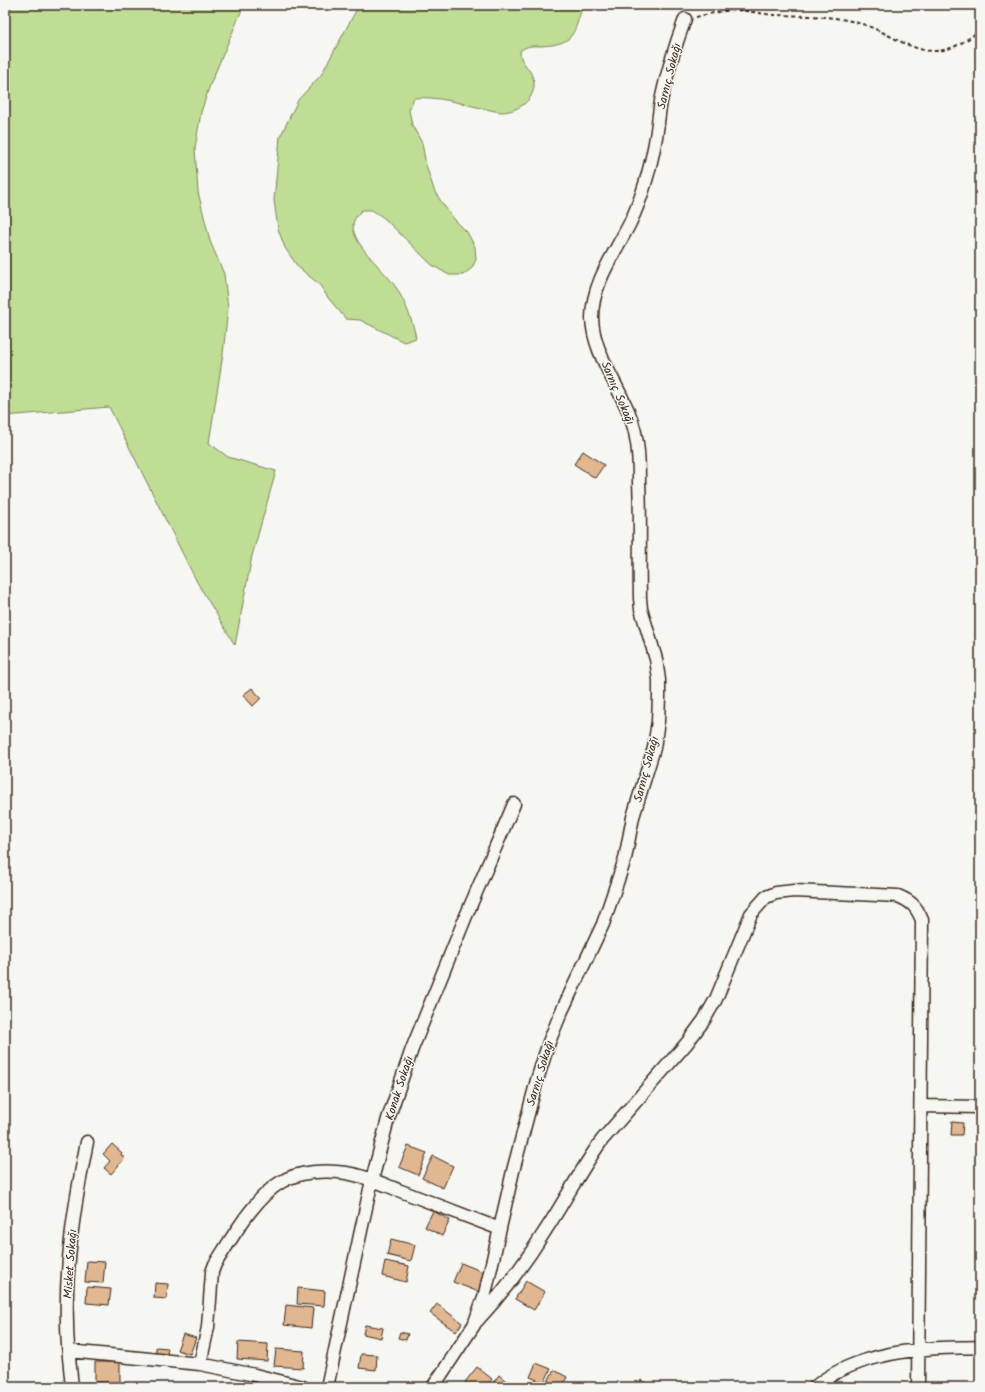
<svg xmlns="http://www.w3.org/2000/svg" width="985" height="1392" font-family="Kalam,sans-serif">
<rect width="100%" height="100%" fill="#f6f6f2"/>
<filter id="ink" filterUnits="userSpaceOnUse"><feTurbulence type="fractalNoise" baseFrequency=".025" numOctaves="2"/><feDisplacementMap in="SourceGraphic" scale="8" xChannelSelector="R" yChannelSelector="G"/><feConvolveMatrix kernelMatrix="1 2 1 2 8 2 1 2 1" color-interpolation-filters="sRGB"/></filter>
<g filter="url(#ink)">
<!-- green -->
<path fill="#bfdd95" stroke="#7d845a" d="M 14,5 L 244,5 L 210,85 L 201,112 L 195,148 L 198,192 L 210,241 L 224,274 L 228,308 L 223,354 L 209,443 L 228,457 L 276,471 L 252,556 L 235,645 L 197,582 L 109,407 L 5,416 L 5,17 Z
M 359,5 L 583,5 C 573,35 575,44 541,46 C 532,46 527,45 520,51 C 519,65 536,70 534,87 C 532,102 517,111 503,112 C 496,112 488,109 481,108 C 459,103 437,96 414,98 L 409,110 L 412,125 L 422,143 L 426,165 L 434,190 L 442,203 L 455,220 L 467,232 L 475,247 L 476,259 L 472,268 L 463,275 L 449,275 L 432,265 L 384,218 L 372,210 L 362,210 C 358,214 353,219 353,226 C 353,246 387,272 397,289 C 406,304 413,322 416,338 L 404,342 L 360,320 L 346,319 L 329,299 L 319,284 L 298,267 L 285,248 L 278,229 L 274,200 L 280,137 L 298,100 L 321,75 Z"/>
<!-- building -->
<path fill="#e0b790" stroke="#3b2a1e" d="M 583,451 L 604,465 L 595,478 L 574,464 Z
M 252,688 L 261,698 L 253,706 L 243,695 Z
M 952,1122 L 963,1123 L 962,1135 L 951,1135 Z
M 112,1144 L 122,1153 L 121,1155 L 125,1158 L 111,1174 L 104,1168 L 110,1161 L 103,1154 Z
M 408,1146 L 427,1153 L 418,1175 L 399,1167 Z
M 433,1156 L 453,1166 L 443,1188 L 422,1178 Z
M 433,1211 L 450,1220 L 442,1236 L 425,1227 Z
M 391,1239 L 415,1245 L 411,1261 L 387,1255 Z
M 87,1261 L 105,1262 L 103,1283 L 85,1282 Z
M 385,1261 L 409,1266 L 406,1282 L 382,1276 Z
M 461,1263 L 486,1273 L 479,1292 L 453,1282 Z
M 526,1281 L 545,1292 L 534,1310 L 515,1299 Z
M 155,1283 L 168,1284 L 167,1299 L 154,1298 Z
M 87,1287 L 111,1289 L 109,1305 L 86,1303 Z
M 298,1288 L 325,1291 L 324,1306 L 297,1304 Z
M 437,1304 L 462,1323 L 456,1332 L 430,1313 Z
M 286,1305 L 313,1308 L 311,1328 L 284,1325 Z
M 365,1325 L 383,1328 L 381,1338 L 363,1334 Z
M 400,1332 L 408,1334 L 406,1340 L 398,1338 Z
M 183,1334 L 196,1338 L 190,1354 L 177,1350 Z
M 238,1342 L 268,1344 L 267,1361 L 237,1359 Z
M 156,1347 L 168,1348 L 167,1354 L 156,1354 Z
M 276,1349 L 304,1351 L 303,1368 L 274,1366 Z
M 361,1354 L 377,1355 L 376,1370 L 359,1368 Z
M 95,1362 L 120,1362 L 120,1382 L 95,1382 Z
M 536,1363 L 551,1369 L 544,1383 L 530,1377 Z
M 477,1367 L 492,1379 L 485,1387 L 471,1387 L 465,1382 Z
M 554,1370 L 567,1377 L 562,1387 L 549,1387 L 546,1385 Z
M 499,1375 L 513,1387 L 490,1387 Z
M 641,1380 L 652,1387 L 636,1387 Z
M 91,1385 L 116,1385 L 116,1387 L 91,1387 Z"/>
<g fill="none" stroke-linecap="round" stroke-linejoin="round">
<defs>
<path id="minor" d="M 921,1106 L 980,1107
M 477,1321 C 503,1293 525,1263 545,1231 C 565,1201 581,1169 602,1140 L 687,1043 L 704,1020 L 716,999 L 751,914 L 766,897 L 776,893 L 794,891 L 898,896 C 912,902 916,906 922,920 L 918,1387
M 69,1351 L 200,1364 L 255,1375 L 303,1387
M 200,1364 L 208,1327 L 212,1272 L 215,1264 C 232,1238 254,1198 281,1182 C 299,1171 326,1170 346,1173 C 367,1176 387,1186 406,1193 C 438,1205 469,1217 500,1229
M 72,1387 C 70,1366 67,1344 67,1323 C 65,1262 75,1202 87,1142
M 327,1387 L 372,1180 L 388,1119 L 412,1049 L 466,916 L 514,804
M 433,1387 L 474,1325 L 485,1294 L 513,1171 L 537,1080 L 549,1042 L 560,1015 L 603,924 L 625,859 L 633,817 L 654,748 L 658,721 L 659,698 L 659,680 L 656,659 L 641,609 L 640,598 C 639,559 641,521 639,482 C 639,469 639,456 637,443 C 635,429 630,413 623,400 C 611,374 593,348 592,318 C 592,283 615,253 630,223 C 643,196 651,166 656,137 C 658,125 659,112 661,101 C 667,72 675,46 685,19
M 815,1387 C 841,1364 884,1353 918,1350 C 939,1347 960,1348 980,1347"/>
</defs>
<!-- minor casing -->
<use href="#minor" stroke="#3b2a1e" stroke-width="15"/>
<!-- path -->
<path stroke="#3b2a1e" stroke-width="2" stroke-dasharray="4 3" stroke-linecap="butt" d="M 696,17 C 709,14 724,10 738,10 C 750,11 762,14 775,15 C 805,16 833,15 862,24 C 886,31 908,50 933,51 C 952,51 966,41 980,30"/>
<!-- minor -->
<use href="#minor" stroke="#f6f6f2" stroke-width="12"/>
</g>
</g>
<g text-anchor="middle" stroke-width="3" stroke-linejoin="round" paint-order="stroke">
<!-- street labels -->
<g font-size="12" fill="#3b2a1e" stroke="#f6f6f2">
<text transform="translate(669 76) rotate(-76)" y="4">Sarnıç Sokağı</text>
<text transform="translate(618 393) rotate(67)" y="4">Sarnıç Sokağı</text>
<text transform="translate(646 769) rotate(-75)" y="4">Sarnıç Sokağı</text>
<text transform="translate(540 1073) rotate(-73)" y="4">Sarnıç Sokağı</text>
<text transform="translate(399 1088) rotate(-72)" y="4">Konak Sokağı</text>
<text transform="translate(70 1264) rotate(-86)" y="4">Misket Sokağı</text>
</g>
</g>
<!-- margin -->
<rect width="985" height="1392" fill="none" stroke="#f6f6f2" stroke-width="20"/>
<rect x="10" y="10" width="965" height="1372" fill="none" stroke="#3b2a1e" stroke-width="1.5" filter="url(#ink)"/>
</svg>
